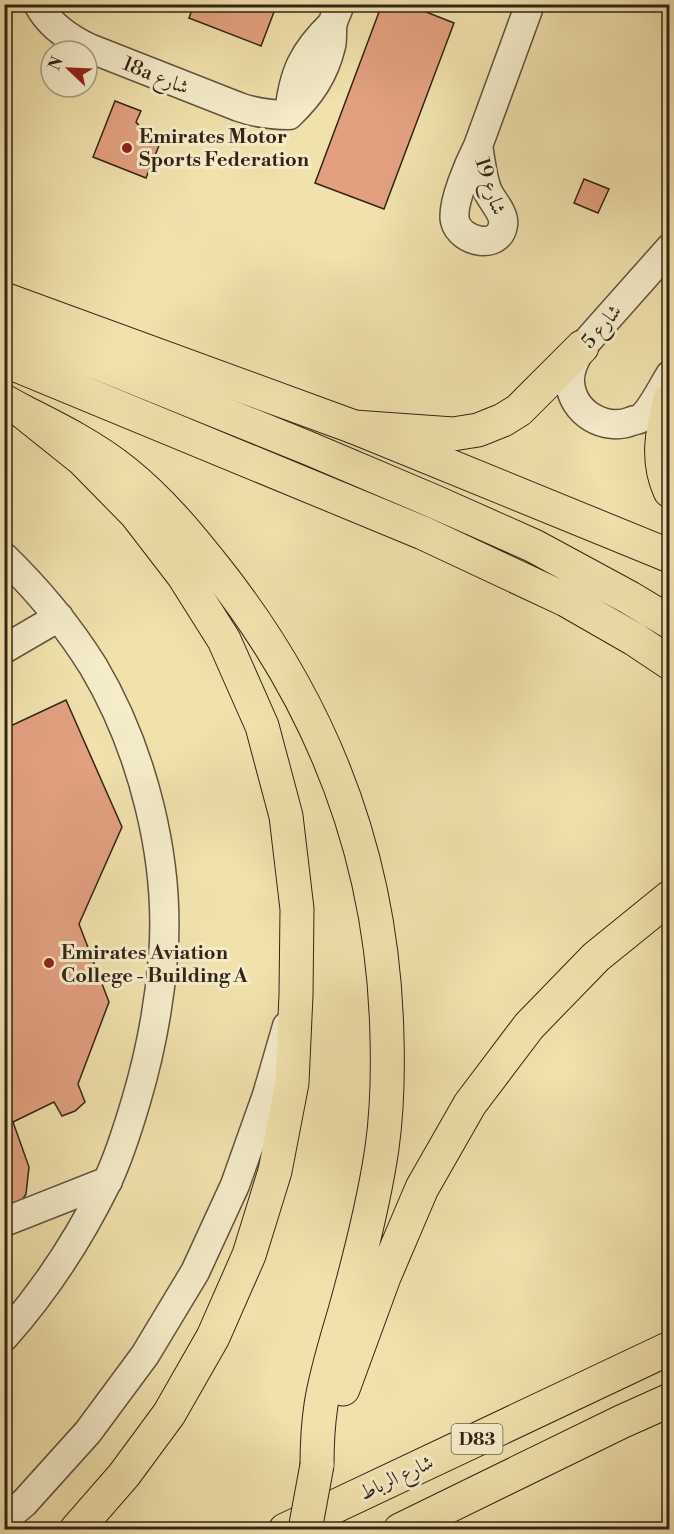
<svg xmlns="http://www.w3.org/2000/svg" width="674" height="1534" font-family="'Libre Bodoni',Amiri,serif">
<rect width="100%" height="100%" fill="#f0e1ad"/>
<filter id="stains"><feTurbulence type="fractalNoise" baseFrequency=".00333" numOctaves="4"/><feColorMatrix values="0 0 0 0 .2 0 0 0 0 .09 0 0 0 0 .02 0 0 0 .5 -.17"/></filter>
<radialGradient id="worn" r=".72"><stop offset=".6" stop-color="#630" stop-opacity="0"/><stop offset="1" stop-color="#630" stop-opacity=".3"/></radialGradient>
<!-- building -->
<path fill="#e2a080" stroke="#332416" stroke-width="1.5" d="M 194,4 L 277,4 L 261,46 L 189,18 Z
M 382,4 L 406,4 L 454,23 L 384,209 L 315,183 Z
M 115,101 L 141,111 L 136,122 L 145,132 L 162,138 L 146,178 L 93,157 Z
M 584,179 L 609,189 L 598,213 L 574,203 Z
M 66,700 L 122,827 L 79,924 L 109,1002 L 78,1084 L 85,1102 L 75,1111 L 62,1116 L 54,1102 L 13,1122 L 29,1167 L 26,1194 L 16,1210 L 4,1218 L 4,729 Z"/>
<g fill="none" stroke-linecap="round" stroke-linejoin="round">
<defs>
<path id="minor" d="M 38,4 C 49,25 68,38 89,48 L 239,107 C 256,113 271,115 289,115
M 289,115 C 310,95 324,75 331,46 C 333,39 331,30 333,22 C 335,16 338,10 340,4
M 289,115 C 293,73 303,52 333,23
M 478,146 C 481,161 482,178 488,192 C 493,202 505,214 503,225 C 499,251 460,242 455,221 C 451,204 470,162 478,146 Z
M 478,146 L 530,4
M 670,248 L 582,347 C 576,358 569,369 570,382 C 572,413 605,432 632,421 C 635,420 638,420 641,418 C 651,411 663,386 670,375
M 4,557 C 38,590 68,626 93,666 C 143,750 171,861 163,958 C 159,1007 150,1054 136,1101 C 128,1128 119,1157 107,1182 C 80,1237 45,1291 4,1337
M 4,649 L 59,617
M 4,1222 L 108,1181
M 4,1520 L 24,1503 L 88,1432 L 145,1355 L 195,1272 L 235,1185 L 267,1095 L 287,1026"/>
<path id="major" d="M 4,299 L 354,427 L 453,434 L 478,430 L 503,420 L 519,410 L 582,347
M 4,401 L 22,411 L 82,459 L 136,514 L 183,575 L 224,640 L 262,726 L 286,816 L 297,909 L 296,995 L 292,1083 L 275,1171 L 249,1255 L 213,1337 L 169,1414 L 124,1475 L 76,1530"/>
<path id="highway" d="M 4,325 L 308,448 L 433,501 L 534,546 L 630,598 L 670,622
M 4,360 L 423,533 L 566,600 L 634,639 L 670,663
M 670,400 C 662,431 656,461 670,491
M 22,411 C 58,429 94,447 125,472 C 160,500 188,534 215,568 C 325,706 384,864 387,1039 C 388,1075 387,1112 382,1148 C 374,1203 360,1257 345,1311 C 336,1342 326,1373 321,1405 C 318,1425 317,1445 317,1465
M 354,427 L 670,556
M 343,1389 L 384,1277 L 422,1188 L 470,1104 L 529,1026 L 596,957 L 670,897
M 285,1530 L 670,1348
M 400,1530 L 621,1422 L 670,1400"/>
</defs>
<!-- minor casing -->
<use href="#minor" stroke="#62533c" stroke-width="31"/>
<!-- major casing -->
<use href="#major" stroke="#332416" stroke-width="35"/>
<!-- highway casing -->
<use href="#highway" stroke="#332416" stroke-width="35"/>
<!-- minor -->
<use href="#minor" stroke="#f5ecca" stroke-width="28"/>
<!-- major -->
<use href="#major" stroke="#f0e1ad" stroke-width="33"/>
<!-- highway -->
<use href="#highway" stroke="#f0e1ad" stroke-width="33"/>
<defs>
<path id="highway-bridge" d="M 305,1530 L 317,1465"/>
</defs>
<!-- highway-bridge casing -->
<use href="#highway-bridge" stroke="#332416" stroke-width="35" stroke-linecap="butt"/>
<!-- highway-bridge -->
<use href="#highway-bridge" stroke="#f0e1ad" stroke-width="33"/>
</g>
<!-- markers -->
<g fill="#8f2418" stroke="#f5ecca" stroke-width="2">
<circle cx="127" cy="148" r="6"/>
<circle cx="49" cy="963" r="6"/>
</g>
<g text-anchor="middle" stroke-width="6" stroke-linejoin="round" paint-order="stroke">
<!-- shield labels -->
<rect fill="#f5ecca" stroke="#6d604c" stroke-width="1.5" x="451.5" y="1424" width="51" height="30" rx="4.5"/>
<g font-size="18" font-weight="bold" fill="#332416">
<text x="477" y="1445">D83</text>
</g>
<!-- street labels -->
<g font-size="20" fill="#332416" stroke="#f5ecca">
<text transform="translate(156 75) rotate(22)" y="7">18a شارع</text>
<text transform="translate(491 186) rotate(72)" y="7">شارع 19</text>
<text transform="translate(601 326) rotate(-50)" y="7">شارع 5</text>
<text transform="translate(396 1477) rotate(-25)" y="7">شارع الرباط</text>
</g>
<!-- poi labels -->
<g font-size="20" font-weight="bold" fill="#332416" stroke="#f5ecca" text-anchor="start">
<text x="139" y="143">Emirates Motor<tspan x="139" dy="23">Sports Federation</tspan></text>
<text x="61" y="959">Emirates Aviation<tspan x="61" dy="23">College - Building A</tspan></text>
</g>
</g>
<!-- margin -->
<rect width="674" height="1534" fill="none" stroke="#f0e1ad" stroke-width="24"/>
<rect x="6" y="6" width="662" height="1522" fill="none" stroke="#332416" stroke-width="3"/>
<rect x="12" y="12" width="650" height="1510" fill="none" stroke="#332416" stroke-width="1.5"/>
<!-- north arrow -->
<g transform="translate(69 69) rotate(293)"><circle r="28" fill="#f5ecca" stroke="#a79c82" stroke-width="1.5"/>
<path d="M0-4.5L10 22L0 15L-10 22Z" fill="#8f2418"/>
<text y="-9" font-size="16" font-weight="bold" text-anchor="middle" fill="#332416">N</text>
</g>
<rect width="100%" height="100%" filter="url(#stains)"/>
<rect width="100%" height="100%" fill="url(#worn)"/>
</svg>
